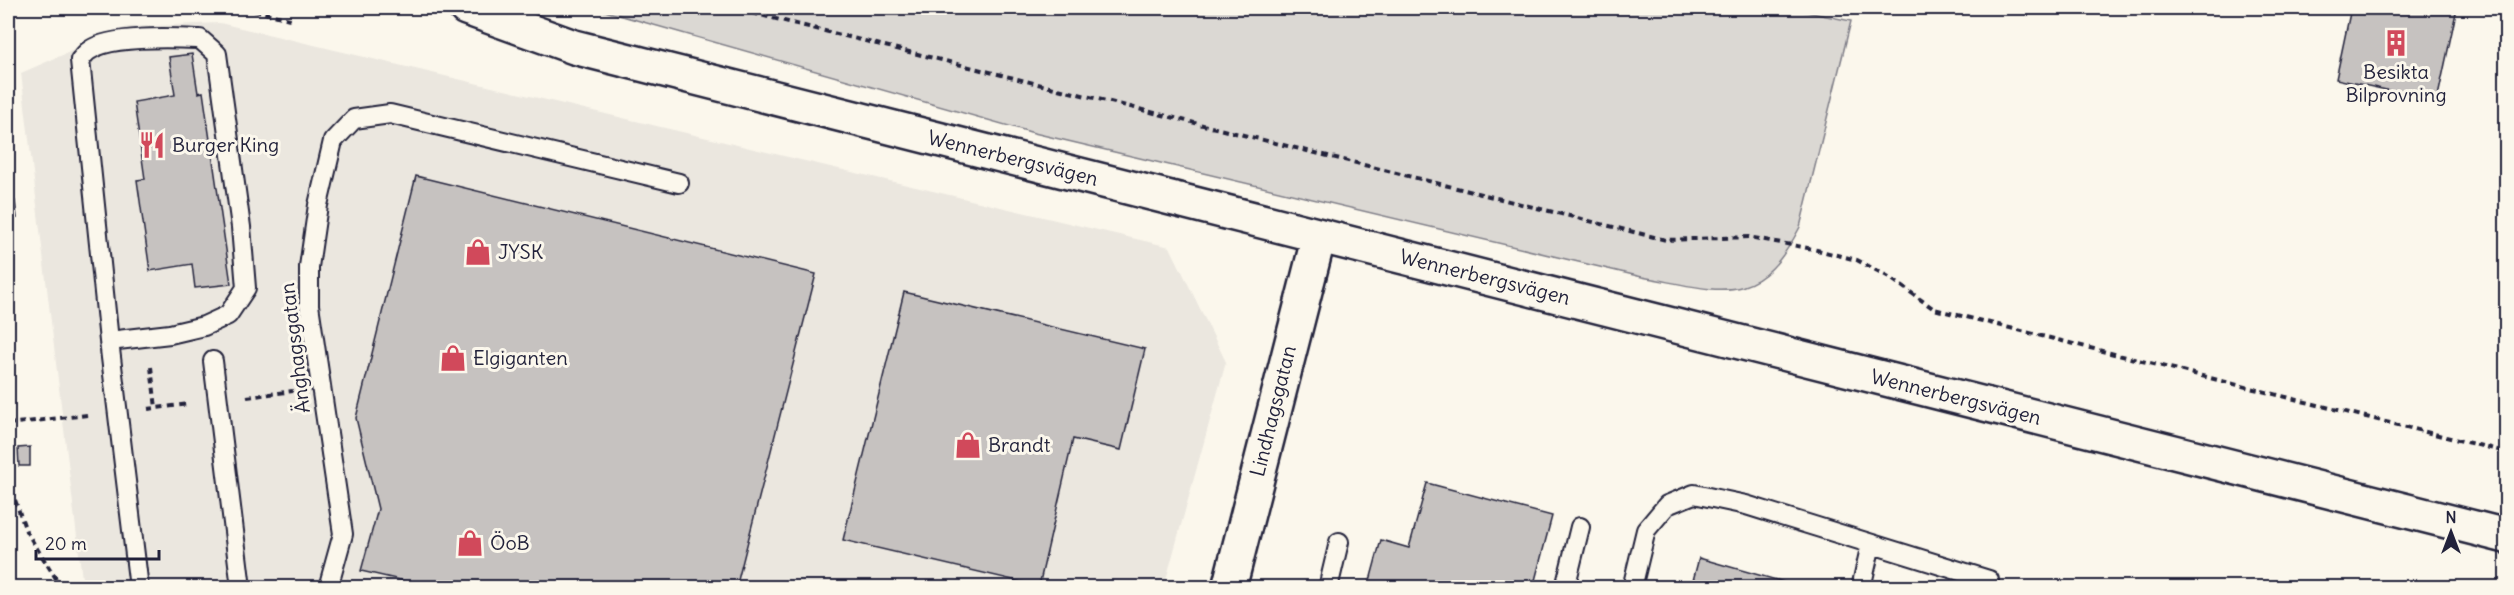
<svg xmlns="http://www.w3.org/2000/svg" width="2514" height="595" font-family="Delius,sans-serif">
<rect width="100%" height="100%" fill="#fbf7ec"/>
<filter id="ink" filterUnits="userSpaceOnUse"><feTurbulence type="fractalNoise" baseFrequency=".0167" numOctaves="2"/><feDisplacementMap in="SourceGraphic" scale="12" xChannelSelector="R" yChannelSelector="G"/><feConvolveMatrix kernelMatrix="1 2 1 2 8 2 1 2 1" color-interpolation-filters="sRGB"/></filter>
<g filter="url(#ink)">
<!-- built -->
<path fill="#ebe7df" d="M 220,23 L 1170,247 L 1226,362 L 1164,587 L 83,587 L 21,73 L 127,27 Z"/>
<!-- green -->
<path fill="#dbd8d3" stroke="#7e7d87" stroke-width="1.5" d="M 594,8 L 1787,8 L 1851,21 L 1800,227 C 1757,310 1721,291 1642,277 L 1034,133 Z"/>
<!-- building -->
<path fill="#c6c2c0" stroke="#22223b" stroke-width="1.5" d="M 2351,8 L 2457,8 L 2437,101 L 2336,79 Z
M 192,54 L 198,93 L 203,92 L 231,284 L 195,288 L 192,264 L 150,271 L 137,180 L 145,179 L 134,102 L 175,95 L 169,57 Z
M 416,176 L 816,274 L 736,588 L 435,588 L 361,571 L 378,509 L 356,418 Z
M 8,201 L 15,201 L 17,218 L 8,219 Z
M 904,292 L 1145,349 L 1121,450 L 1073,439 L 1039,586 L 843,540 Z
M 30,447 L 30,466 L 19,466 L 18,448 Z
M 1427,483 L 1552,516 L 1533,588 L 1368,588 L 1381,540 L 1409,548 Z
M 1699,558 L 1805,588 L 1691,588 Z"/>
<g fill="none" stroke-linecap="round" stroke-linejoin="round">
<defs>
<path id="lane" d="M 109,341 L 170,334 L 204,326 L 228,315 L 246,288 L 241,227 L 217,54 L 200,39 C 174,38 112,35 90,50 C 86,52 83,57 80,60 L 109,341 L 139,588
M 213,361 L 241,588
M 328,588 L 343,534 L 309,305 L 309,267 L 318,205 L 333,141 L 354,119 L 390,114 L 679,183
M 1328,588 L 1339,542
M 1565,588 L 1580,527
M 1632,588 L 1646,530 L 1667,505 L 1694,494 L 1746,505 L 1989,580
M 1861,588 L 1871,544"/>
<path id="street" d="M 1229,588 L 1319,236"/>
<path id="secondary" d="M 466,8 L 574,47 L 2506,536"/>
</defs>
<!-- lane casing -->
<use href="#lane" stroke="#22223b" stroke-width="22"/>
<!-- street casing -->
<use href="#street" stroke="#22223b" stroke-width="38"/>
<!-- secondary casing -->
<use href="#secondary" stroke="#22223b" stroke-width="38"/>
<!-- path -->
<path stroke="#22223b" stroke-width="4" stroke-dasharray="6 4.5" stroke-linecap="butt" d="M 244,8 L 294,20
M 732,8 L 1666,240 L 1749,237 L 1813,249 L 1857,260 L 1889,277 L 1934,309 L 2506,452
M 151,367 L 156,408
M 247,397 L 293,391
M 148,409 L 189,404
M 8,424 L 87,415
M 8,480 L 26,531 L 62,588"/>
<!-- lane -->
<use href="#lane" stroke="#fbf7ec" stroke-width="18"/>
<!-- street -->
<use href="#street" stroke="#fbf7ec" stroke-width="33"/>
<!-- secondary -->
<use href="#secondary" stroke="#fbf7ec" stroke-width="33"/>
</g>
</g>
<!-- icons -->
<defs>
<symbol id="building-bare" viewBox="-9 -9 18 18"><path d="M-4-6H4V6H1V3H-1V6H-4ZM-2.5-4.3h1.7v1.8h-1.7ZM.8-4.3h1.7v1.8H.8ZM-2.5-1h1.7V.8h-1.7ZM.8-1h1.7V.8H.8Z" fill="#d1495b" stroke="#fbf7ec" stroke-width="2.5" paint-order="stroke"/></symbol>
<symbol id="restaurant-bare" viewBox="-9 -9 18 18"><path d="M-5-6h1v4h1v-4h1v4h1v-4h1v5L-1.5 .5V6h-2V.5L-5-1ZM5-6V6H3V1.5H1.5Q1.5-4 5-6Z" fill="#d1495b" stroke="#fbf7ec" stroke-width="2.5" paint-order="stroke"/></symbol>
<symbol id="shop-bare" viewBox="-9 -9 18 18"><path d="M-5-2.5h2.3a2.7 3.5 0 0 1 5.4 0H5L5.5 6h-11ZM-1.5-2.5h3a1.5 2.3 0 0 0-3 0Z" fill="#d1495b" stroke="#fbf7ec" stroke-width="2.5" paint-order="stroke"/></symbol>
</defs>
<g fill-rule="evenodd">
<use href="#building-bare" x="2377" y="24" width="38" height="38"/>
<use href="#restaurant-bare" x="133" y="126" width="38" height="38"/>
<use href="#shop-bare" x="459" y="233" width="38" height="38"/>
<use href="#shop-bare" x="434" y="339" width="38" height="38"/>
<use href="#shop-bare" x="949" y="426" width="38" height="38"/>
<use href="#shop-bare" x="451" y="524" width="38" height="38"/>
</g>
<g text-anchor="middle" stroke-width="6" stroke-linejoin="round" paint-order="stroke">
<!-- poi labels -->
<g font-size="20" fill="#22223b" stroke="#fbf7ec" text-anchor="start">
<text x="2396" y="79" text-anchor="middle">Besikta<tspan x="2396" dy="23">Bilprovning</tspan></text>
<text x="172" y="152">Burger King</text>
<text x="498" y="259">JYSK</text>
<text x="473" y="365">Elgiganten</text>
<text x="988" y="452">Brandt</text>
<text x="490" y="550">ÖoB</text>
</g>
<!-- street labels -->
<g font-size="20" fill="#22223b" stroke="#fbf7ec">
<text transform="translate(1013 158) rotate(14)" y="7">Wennerbergsvägen</text>
<text transform="translate(1485 277) rotate(14)" y="7">Wennerbergsvägen</text>
<text transform="translate(295 348) rotate(-97)" y="7">Änghagsgatan</text>
<text transform="translate(1956 397) rotate(14)" y="7">Wennerbergsvägen</text>
<text transform="translate(1273 411) rotate(-76)" y="7">Lindhagsgatan</text>
</g>
</g>
<!-- margin -->
<rect width="2514" height="595" fill="none" stroke="#fbf7ec" stroke-width="30"/>
<rect x="15" y="15" width="2484" height="565" fill="none" stroke="#22223b" stroke-width="2" filter="url(#ink)"/>
<!-- north arrow -->
<g transform="translate(2451 532)" stroke="#fbf7ec" stroke-width="4.5" paint-order="stroke">
<path d="M0-4.5L10 22L0 15L-10 22Z" fill="#22223b"/>
<text y="-9" font-size="16" font-weight="bold" text-anchor="middle" fill="#22223b">N</text>
</g>
<!-- scale -->
<path d="M36 550v9h123v-9" fill="none" stroke="#22223b" stroke-width="3"/>
<text x="45" y="550" font-size="18" fill="#22223b" stroke="#fbf7ec" stroke-width="4.5" paint-order="stroke">20 m</text>
</svg>
